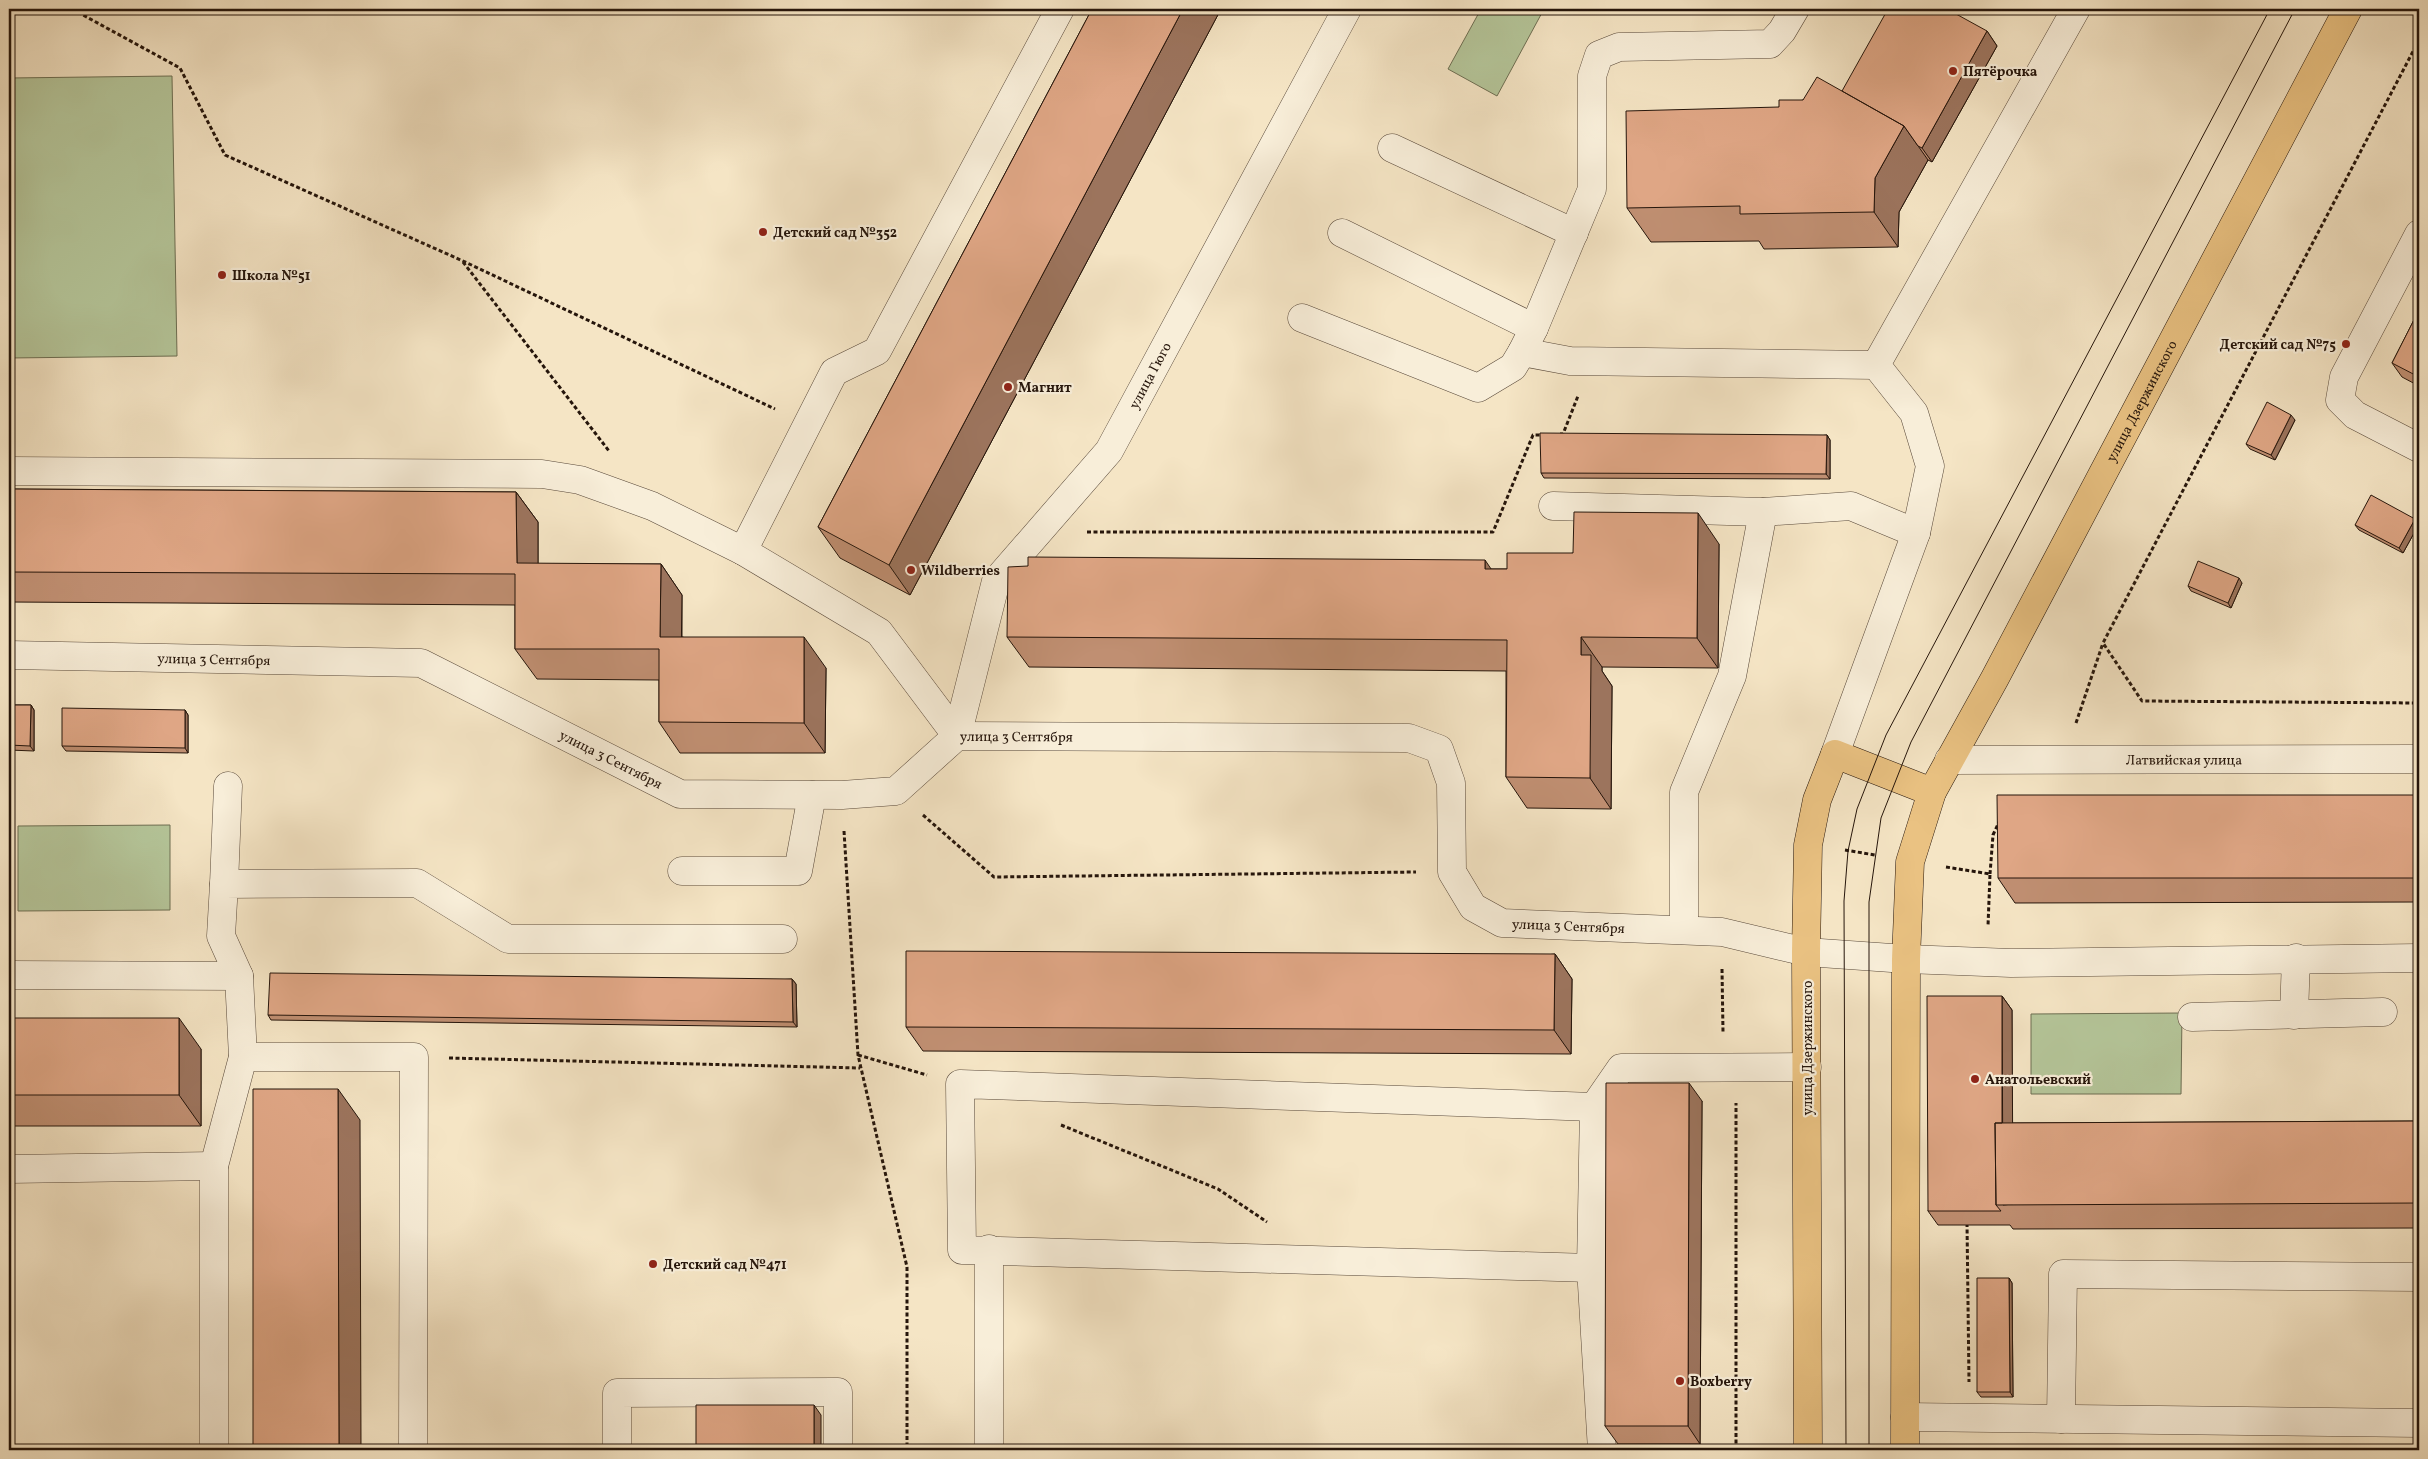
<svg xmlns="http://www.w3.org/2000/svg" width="2428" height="1459" font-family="Vollkorn,serif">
<rect width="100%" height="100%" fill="#f5e5c5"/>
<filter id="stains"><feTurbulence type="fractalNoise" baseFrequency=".004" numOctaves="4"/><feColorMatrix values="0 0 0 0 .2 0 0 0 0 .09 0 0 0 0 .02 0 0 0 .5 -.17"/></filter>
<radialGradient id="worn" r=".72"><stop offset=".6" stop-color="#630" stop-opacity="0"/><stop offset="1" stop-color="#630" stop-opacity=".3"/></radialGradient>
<!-- green -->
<path fill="#b5c69a" stroke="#6d6e52" d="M 1481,9 L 1544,9 L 1497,96 L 1448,69 Z
M 172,76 L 177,356 L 9,358 L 9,78 Z
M 170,825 L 170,910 L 18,911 L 18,826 Z
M 2182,1013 L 2181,1094 L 2031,1094 L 2031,1014 Z"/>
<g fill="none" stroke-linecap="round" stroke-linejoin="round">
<defs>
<g id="minor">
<path d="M 1392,148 L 1574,233"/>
<path d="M 1342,233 L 1534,328"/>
<path d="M 2419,234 L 2344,377 L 2340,400 L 2355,415 L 2419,448"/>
<path d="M 1302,318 L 1478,388 L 1513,367 L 1522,352 L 1534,328 L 1592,189 L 1592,76 L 1599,55 L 1619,47 L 1770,44 L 1782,31 L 1795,9"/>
<path d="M 1522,352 L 1570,361 L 1876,365"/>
<path d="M 9,471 L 542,474 L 580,480 L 652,506 L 743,551 L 834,372 L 877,351 L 1060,9"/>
<path d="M 1553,506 L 1763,512 L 1851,506 L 1916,533"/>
<path d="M 743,551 L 879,632 L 957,736"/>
<path id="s1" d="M 9,655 L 421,663 L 680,794 L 842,795 L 896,791 L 957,736 L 1409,738 L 1439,749 L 1451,783 L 1452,872 L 1473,907 L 1502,923 L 1722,932 L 1806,952 L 1906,959 L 2011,963 L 2419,958"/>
<path id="s2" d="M 957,736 L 996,581 L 1109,451 L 1347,9"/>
<path d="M 1835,754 L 1916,533 L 1930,466 L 1914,413 L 1876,365 L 2076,9"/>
<path id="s3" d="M 1949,760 L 2419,759"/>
<path d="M 682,871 L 798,871 L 812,795"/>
<path d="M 224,884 L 228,786"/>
<path d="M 1684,930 L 1684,792 L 1732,676 L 1763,512"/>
<path d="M 9,975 L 239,976"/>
<path d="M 2294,1015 L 2296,958"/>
<path d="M 2192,1017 L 2383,1012"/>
<path d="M 243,1057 L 414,1057 L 413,1450"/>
<path d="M 1594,1107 L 1591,1268 L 1602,1450"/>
<path d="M 9,1169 L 214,1166"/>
<path d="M 989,1249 L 989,1450"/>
<path d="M 1591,1268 L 962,1250 L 960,1084 L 1594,1107 L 1621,1068 L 1807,1067"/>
<path d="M 1905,1417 L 2419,1423"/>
<path d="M 2061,1419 L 2063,1274 L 2419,1277"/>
<path d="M 214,1450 L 214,1166 L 243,1057 L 239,976 L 221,936 L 224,884 L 417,883 L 508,939 L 783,939"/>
<path d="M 617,1450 L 617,1393 L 838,1392 L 838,1450"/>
</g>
<g id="major">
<path d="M 1808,1450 L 1806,952 L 1808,845 L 1817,800 L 1835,754 L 1932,792"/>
<path id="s4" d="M 1905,1450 L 1906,959 L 1910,862 L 1932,792 L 1995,678 L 2348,9"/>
</g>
</defs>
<!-- minor casing -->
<use href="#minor" stroke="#59493a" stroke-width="29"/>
<!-- major casing -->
<use href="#major" stroke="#25150b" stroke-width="29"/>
<!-- path -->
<path stroke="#25150b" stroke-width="3" stroke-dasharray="4 2.5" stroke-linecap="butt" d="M 72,9 L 180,68 L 225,155 L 463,261 L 775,409
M 2419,40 L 2103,643 L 2142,701 L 2419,703
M 463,262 L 609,451
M 1560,434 L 1563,434 L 1578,396
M 1087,532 L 1493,532 L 1533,435 L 1544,435
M 2076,723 L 2103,643
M 923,815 L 994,877 L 1416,872
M 844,831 L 858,1055 L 907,1267 L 907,1450
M 1845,850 L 1875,855
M 1946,867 L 1990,874 L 1988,926
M 1990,874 L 1993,835 L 1999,822
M 1722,969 L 1723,1032
M 858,1055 L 927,1075
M 449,1058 L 860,1068
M 1061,1125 L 1218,1189 L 1267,1222
M 1967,1223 L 1969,1382
M 1736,1450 L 1736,1103"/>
<!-- minor -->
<use href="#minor" stroke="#f8eed9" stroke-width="28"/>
<!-- major -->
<use href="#major" stroke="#eac282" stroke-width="28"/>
<!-- tram -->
<path stroke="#25150b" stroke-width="1" d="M 1846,1450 L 1844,901 L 1848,851 L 1857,809 L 1886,735 L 2270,9
M 1869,1450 L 1869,902 L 1881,818 L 1911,742 L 2295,9"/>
</g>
<!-- wall -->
<path fill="#c08f72" stroke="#25150b" d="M 1092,9 L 1221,9 L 910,595 L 840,558 L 818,527 Z
M 1987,31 L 1997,46 L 1932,162 L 1928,160 L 1899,212 L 1898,247 L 1764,249 L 1759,241 L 1651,242 L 1627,208 L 1779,107 L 1803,100 L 1842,91 Z
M 2419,310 L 2419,386 L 2402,377 L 2392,363 Z
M 2295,420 L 2275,460 L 2250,449 L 2246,444 Z
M 1827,435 L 1830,440 L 1830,479 L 1544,478 L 1541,473 Z
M 9,489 L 516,492 L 538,522 L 538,564 L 661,564 L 682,595 L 682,637 L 826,668 L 825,753 L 680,753 L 659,722 L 659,680 L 537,679 L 515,649 L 515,605 L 9,602 Z
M 2415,519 L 2419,524 L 2403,553 L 2359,530 L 2355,525 Z
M 1719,544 L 1718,668 L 1602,667 L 1602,671 L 1612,686 L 1611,809 L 1527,808 L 1506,777 L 1506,671 L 1029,667 L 1007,637 L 1491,569 L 1507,569 L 1573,553 Z
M 2242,583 L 2231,608 L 2191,591 L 2188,586 Z
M 9,705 L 31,705 L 34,710 L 34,751 L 9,750 Z
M 185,710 L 188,715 L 188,753 L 66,751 L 62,746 Z
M 2419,795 L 2419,902 L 2015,903 L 1998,878 Z
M 1555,954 L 1572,979 L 1571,1054 L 923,1051 L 906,1027 Z
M 792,979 L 796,984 L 797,1027 L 271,1020 L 268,1015 Z
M 2002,996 L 2012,1010 L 2012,1123 L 2419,1121 L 2419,1228 L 2013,1229 L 2010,1225 L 1938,1225 L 1928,1211 Z
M 9,1018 L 201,1049 L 201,1126 L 9,1126 Z
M 2419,1041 L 2419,1082 L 2418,1082 L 2415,1077 Z
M 1702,1101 L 1700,1444 L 1618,1444 L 1605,1426 Z
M 2009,1278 L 2012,1283 L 2013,1397 L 1981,1397 L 1977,1392 Z"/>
<!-- shaded-wall -->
<path fill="#9c745d" stroke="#25150b" d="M 1183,9 L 1221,9 L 910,595 L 889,565 Z
M 1987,31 L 1997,46 L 1932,162 L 1922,148 Z
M 1904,126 L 1928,160 L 1899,212 L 1898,247 L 1874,212 L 1875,178 Z
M 2291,415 L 2295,420 L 2275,460 L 2271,455 Z
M 1827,435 L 1830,440 L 1830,479 L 1826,474 Z
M 516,492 L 538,522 L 538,594 L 517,563 Z
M 1698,513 L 1719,544 L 1718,668 L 1697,638 Z
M 2415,519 L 2419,524 L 2403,553 L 2399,548 Z
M 1485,560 L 1506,591 L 1485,569 Z
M 661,564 L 682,595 L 681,667 L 660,637 Z
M 2239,578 L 2242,583 L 2231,608 L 2228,603 Z
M 804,637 L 826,668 L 825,753 L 804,723 Z
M 1581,637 L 1602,667 L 1602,671 L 1612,686 L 1611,809 L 1590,778 L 1581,655 Z
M 31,705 L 34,710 L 34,751 L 30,746 Z
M 185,710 L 188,715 L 188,753 L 185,748 Z
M 1555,954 L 1572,979 L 1571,1054 L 1554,1030 Z
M 792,979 L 796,984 L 797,1027 L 793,1022 Z
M 2002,996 L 2012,1010 L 2013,1204 L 2003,1205 Z
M 179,1018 L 201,1049 L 201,1126 L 179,1095 Z
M 1689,1083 L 1702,1101 L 1700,1444 L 1688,1426 Z
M 338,1089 L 360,1120 L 361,1450 L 339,1450 Z
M 2009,1278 L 2012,1283 L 2013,1397 L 2010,1392 Z
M 814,1405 L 821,1415 L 821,1450 L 814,1450 Z"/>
<!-- building -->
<path fill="#dfa685" stroke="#25150b" d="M 1092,9 L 1183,9 L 889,565 L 818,527 Z
M 1888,9 L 1947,9 L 1987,31 L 1922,148 L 1918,146 L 1904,126 L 1842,91 Z
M 1817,77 L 1904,126 L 1875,178 L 1874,212 L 1740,214 L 1740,206 L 1627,208 L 1626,111 L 1779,107 L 1779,100 L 1803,100 Z
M 2419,310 L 2419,377 L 2392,363 Z
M 2267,402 L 2291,415 L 2271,455 L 2246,444 Z
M 1540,433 L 1827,435 L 1826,474 L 1541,473 Z
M 9,489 L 516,492 L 517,563 L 661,564 L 660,637 L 804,637 L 804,723 L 659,722 L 659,649 L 515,649 L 515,574 L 9,572 Z
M 2371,495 L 2415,519 L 2399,548 L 2355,525 Z
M 1574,512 L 1698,513 L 1697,638 L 1581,637 L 1581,655 L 1591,655 L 1590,778 L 1506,777 L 1507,640 L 1007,637 L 1008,567 L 1028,566 L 1028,557 L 1485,560 L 1485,569 L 1507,569 L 1507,553 L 1573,553 Z
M 2198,561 L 2239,578 L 2228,603 L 2188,586 Z
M 9,705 L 31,705 L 30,746 L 9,745 Z
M 62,708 L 185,710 L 185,748 L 62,746 Z
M 1997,795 L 2419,795 L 2419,878 L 1998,878 Z
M 906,951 L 1555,954 L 1554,1030 L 906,1027 Z
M 270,973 L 792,979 L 793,1022 L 268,1015 Z
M 1927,996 L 2002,996 L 2002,1123 L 1995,1123 L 1996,1205 L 2001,1211 L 1928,1211 Z
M 9,1018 L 179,1018 L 179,1095 L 9,1095 Z
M 2419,1041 L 2419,1077 L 2415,1077 L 2415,1042 Z
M 1606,1083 L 1689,1083 L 1688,1426 L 1605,1426 Z
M 253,1089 L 338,1089 L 339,1450 L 253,1450 Z
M 2419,1121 L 2419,1203 L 1996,1205 L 1995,1123 Z
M 1977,1278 L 2009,1278 L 2010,1392 L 1977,1392 Z
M 696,1405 L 814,1405 L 814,1450 L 696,1450 Z
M 2003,1449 L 2158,1450 L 2003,1450 Z"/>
<!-- markers -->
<g fill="#8f2418" stroke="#f8eed9" stroke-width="2">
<circle cx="1953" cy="71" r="5"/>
<circle cx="763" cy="232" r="5"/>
<circle cx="222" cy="275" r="5"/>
<circle cx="2346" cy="344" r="5"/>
<circle cx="1008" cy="387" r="5"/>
<circle cx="911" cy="570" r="5"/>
<circle cx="1975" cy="1079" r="5"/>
<circle cx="653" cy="1264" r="5"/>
<circle cx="1680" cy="1381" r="5"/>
</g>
<g text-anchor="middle" stroke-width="4.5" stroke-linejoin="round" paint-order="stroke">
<!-- poi labels -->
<g font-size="14" font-weight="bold" fill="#25150b" stroke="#f8eed9" text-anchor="start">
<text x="1963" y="76">Пятёрочка</text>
<text x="773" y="237">Детский сад №352</text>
<text x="232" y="280">Школа №51</text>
<text x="2336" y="349" text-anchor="end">Детский сад №75</text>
<text x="1018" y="392">Магнит</text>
<text x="921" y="575">Wildberries</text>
<text x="1985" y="1084">Анатольевский</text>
<text x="663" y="1269">Детский сад №471</text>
<text x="1690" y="1386">Boxberry</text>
</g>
<!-- street labels -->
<g font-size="14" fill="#25150b" stroke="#f8eed9">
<text dy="5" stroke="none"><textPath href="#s2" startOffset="418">улица Гюго</textPath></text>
<text dy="5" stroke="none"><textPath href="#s4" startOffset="1105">улица Дзержинского</textPath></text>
<text dy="5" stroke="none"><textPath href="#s1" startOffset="205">улица 3 Сентября</textPath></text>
<text dy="5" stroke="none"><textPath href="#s1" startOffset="1060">улица 3 Сентября</textPath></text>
<text dy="5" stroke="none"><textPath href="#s1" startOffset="625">улица 3 Сентября</textPath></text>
<text dy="5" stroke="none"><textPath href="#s3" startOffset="235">Латвийская улица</textPath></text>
<text dy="5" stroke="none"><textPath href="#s1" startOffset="1750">улица 3 Сентября</textPath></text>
<text transform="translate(1807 1048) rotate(-90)" y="5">улица Дзержинского</text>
</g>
</g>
<!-- margin -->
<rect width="2428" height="1459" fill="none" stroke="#f5e5c5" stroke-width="30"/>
<rect x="10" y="10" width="2408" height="1439" fill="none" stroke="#25150b" stroke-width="2.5"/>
<rect x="15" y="15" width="2398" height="1429" fill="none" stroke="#25150b"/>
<rect width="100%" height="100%" filter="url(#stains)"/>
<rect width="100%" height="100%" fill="url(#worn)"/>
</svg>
